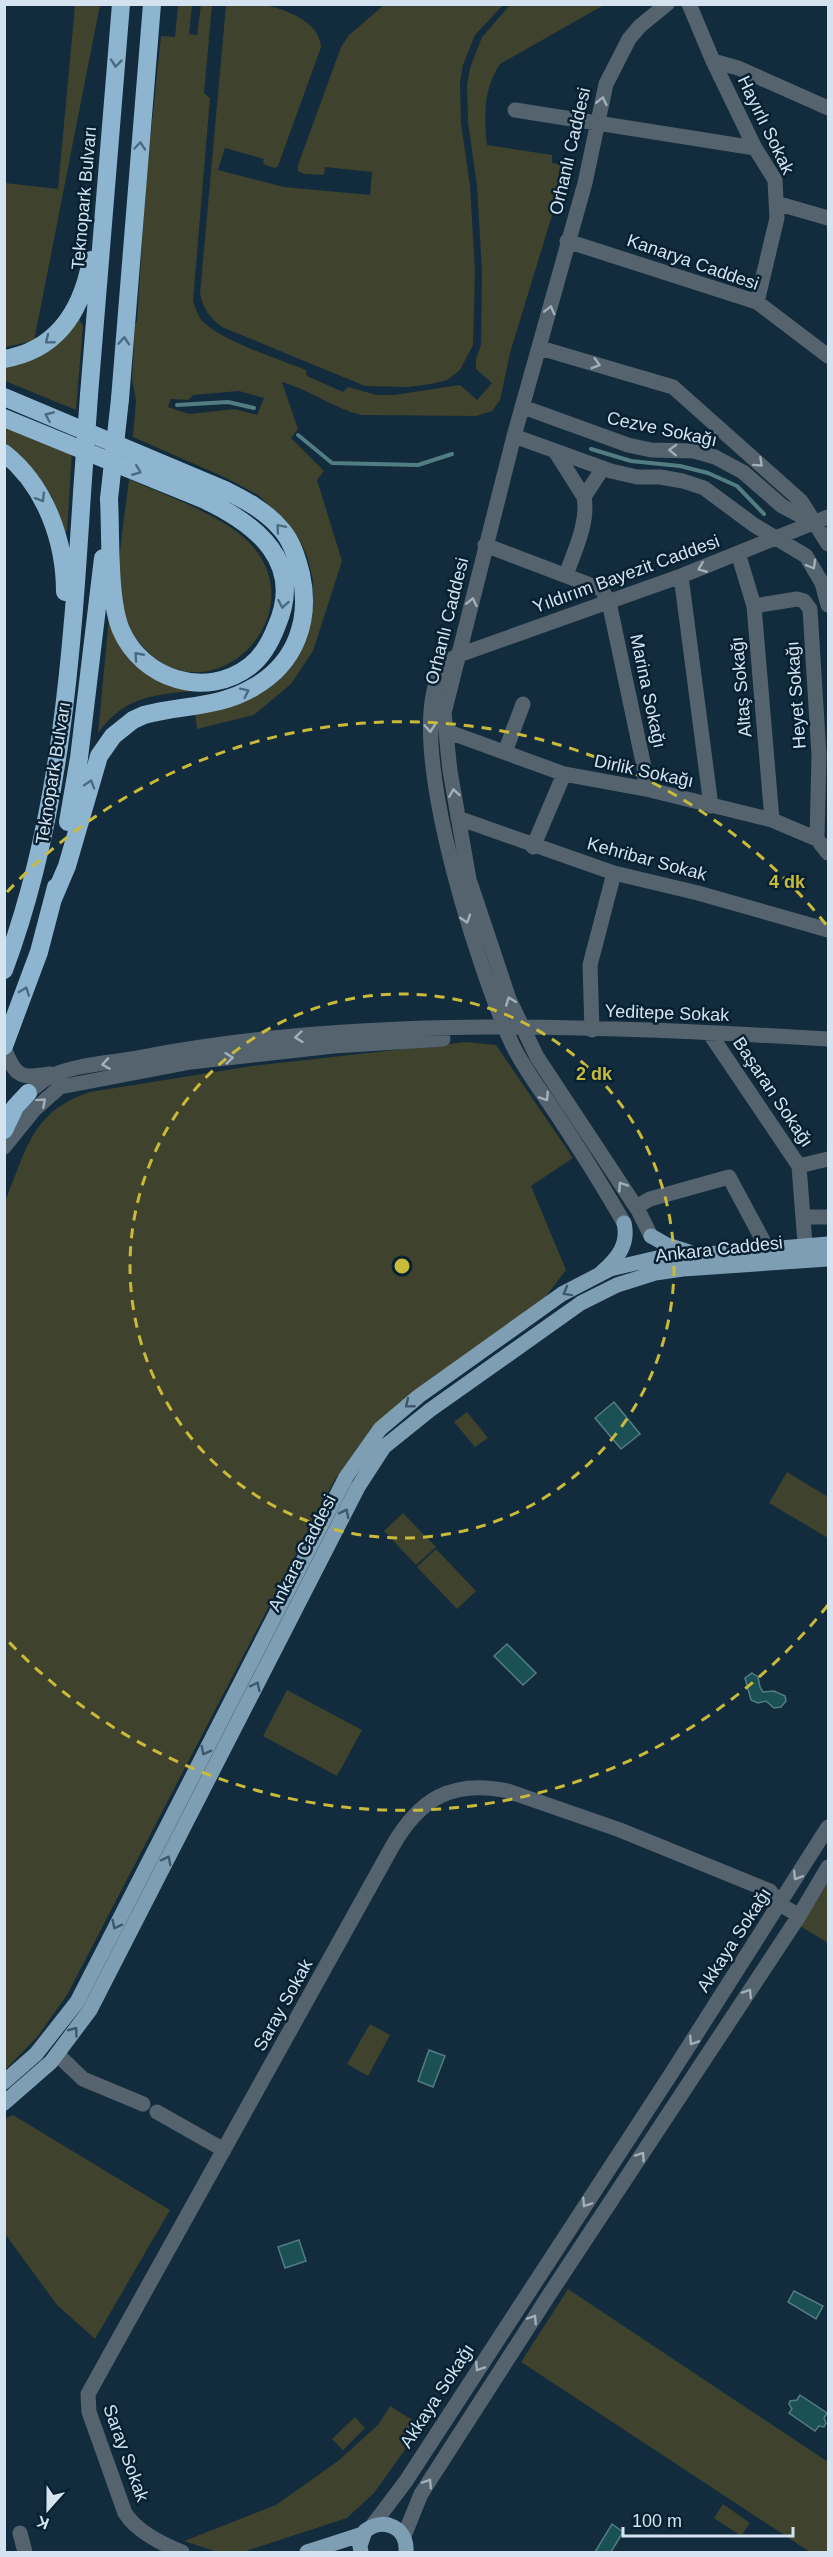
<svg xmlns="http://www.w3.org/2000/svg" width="833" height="2557" font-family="Arial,sans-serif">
<rect width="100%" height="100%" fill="#122b3d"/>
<!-- green -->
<path fill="#3f422c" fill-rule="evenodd" d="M 75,5 L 100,5 L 34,341 L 5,347 L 5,183 L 58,189 Z
M 178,5 L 192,5 L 189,34 L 197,35 L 201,5 L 212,5 L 204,93 L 210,98 L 193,301 C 195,306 197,313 200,318 C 215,339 281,360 306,370 L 307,376 L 343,392 L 348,387 L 377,395 L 394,395 L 460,385 L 477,400 L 492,383 L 476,369 L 476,359 L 481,345 L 482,272 L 477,186 L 468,122 L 467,85 L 470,68 L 482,37 L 510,5 L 604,5 L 500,64 C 483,90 484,116 487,145 L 552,155 L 552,163 L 567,166 L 510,353 L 500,400 L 492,411 L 476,416 L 361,415 C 333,408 310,390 282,382 L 298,429 L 291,438 L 324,471 L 317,480 L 342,561 L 313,651 L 291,684 L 254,715 L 197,729 L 195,714 L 251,698 L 312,612 L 313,580 L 307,556 L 299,539 L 287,522 L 258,495 L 224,477 L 133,437 L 136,401 L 132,379 L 135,325 L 137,321 L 146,180 L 161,36 L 175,37 ZM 239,391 L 264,398 L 257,415 L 235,409 L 189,414 L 168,407 L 171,399 L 188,400 L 193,395 Z
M 226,5 C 238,4 252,2 264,5 C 286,9 320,22 321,47 L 278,166 L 275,168 L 263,164 L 264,159 L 225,148 L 218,170 L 284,187 L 370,195 L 372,172 L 325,167 L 324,175 L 304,174 L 298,171 L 298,165 L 341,47 L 349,35 L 384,5 L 503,5 L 475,35 L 463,65 L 460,83 L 461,123 L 470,186 L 475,271 L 473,345 L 460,370 L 447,380 L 431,384 L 407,387 L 365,386 L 222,327 C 210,318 203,309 200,294 Z
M 78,317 L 83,326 L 76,410 L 5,381 L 4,366 C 38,366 57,340 78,317 Z
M 5,427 L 72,451 L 67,531 L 61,532 L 52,497 L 5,442 Z
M 129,479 C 166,496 230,517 255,549 C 312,622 208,717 145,649 C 139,643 133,636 129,628 C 110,583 124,526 129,479 Z
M 109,617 L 120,640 L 202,690 C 157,695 126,694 98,733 Z
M 466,1042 L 496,1045 L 573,1158 L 531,1186 L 566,1270 L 541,1303 L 468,1353 L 372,1427 L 334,1481 L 67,1995 L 38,2036 L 5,2070 L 4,1204 C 27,1150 30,1112 90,1092 L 252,1066 Z
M 467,1412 L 488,1438 L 475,1447 L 454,1422 Z
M 787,1472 L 828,1497 L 828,1538 L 769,1503 Z
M 403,1513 L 436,1547 L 416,1565 L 384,1531 Z
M 436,1549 L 476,1591 L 457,1609 L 417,1567 Z
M 287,1690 L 362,1730 L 337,1776 L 263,1736 Z
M 828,1882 L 828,1943 L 800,1926 Z
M 370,2024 L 390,2035 L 368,2076 L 347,2064 Z
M 13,2115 L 170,2210 L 95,2339 L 57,2305 L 5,2234 L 5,2119 Z
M 568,2289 L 828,2462 L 828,2552 L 810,2552 L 521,2362 Z
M 390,2406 L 422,2426 L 374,2493 L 347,2518 L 243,2552 L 217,2552 L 184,2541 L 276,2505 L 338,2461 L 378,2425 Z
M 355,2417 L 365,2428 L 343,2450 L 332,2439 Z
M 723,2504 L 750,2523 L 741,2536 L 714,2518 Z"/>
<!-- water -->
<path fill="#1b5155" stroke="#527d83" stroke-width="1.5" d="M 614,1402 L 640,1434 L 621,1449 L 595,1418 Z
M 507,1644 L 536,1673 L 523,1685 L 494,1656 Z
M 752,1673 L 758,1677 L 760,1687 L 763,1692 L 774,1691 L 785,1696 L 786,1701 L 781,1707 L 774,1708 L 766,1701 L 758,1703 L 751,1700 L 745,1678 Z
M 429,2050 L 445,2056 L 433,2087 L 418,2081 Z
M 299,2240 L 306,2261 L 285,2268 L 278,2247 Z
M 794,2291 L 823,2306 L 816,2319 L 788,2302 Z
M 800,2395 L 827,2413 L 824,2418 L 826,2423 L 824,2427 L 819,2426 L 815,2431 L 789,2413 L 792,2409 L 789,2404 L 790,2401 L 797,2400 Z
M 612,2524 L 623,2532 L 611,2552 L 595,2552 Z"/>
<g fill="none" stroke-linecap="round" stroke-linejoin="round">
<!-- stream -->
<path stroke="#527d83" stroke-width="4" d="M 177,405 L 228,402 L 254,408
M 298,435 L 332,463 L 418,465 L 452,454
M 591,449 L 631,461 L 680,466 L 708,473 L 737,486 L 764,514"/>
<!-- minor -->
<path stroke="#54636e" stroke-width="15" d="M 689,4 L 713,61 L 755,148 L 775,180 L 777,218 L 757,302
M 713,61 L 738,68 L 828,108
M 515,110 L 755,148
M 776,203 L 828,218
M 567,241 L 757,302 L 828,356
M 540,348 L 673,387 L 801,501 L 828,544
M 523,407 L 628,445 L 651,450 L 694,451 L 715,457 L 743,472 L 782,506 L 812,522
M 514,436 L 611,471 L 637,477 L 660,477 L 683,481 L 704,488 L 754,525 L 806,556 L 822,583 L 828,605
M 555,451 L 584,497 C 589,522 574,552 566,575
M 584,497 L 603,468
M 485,545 L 601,589 L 609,602 L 644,767 L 646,789
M 738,553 L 754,606 L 772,820
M 681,576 L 711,806
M 754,606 L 797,599 L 804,601 L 810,609 L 819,755 L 817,839
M 446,731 L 564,774 L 646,789 L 772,820 L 817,839 L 828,853
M 505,752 L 523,704
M 458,818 L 614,873 L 698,893 L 828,930
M 533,847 L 564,774
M 592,1030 L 590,965 L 614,873
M 710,1034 L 799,1166 L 805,1244
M 4,1048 C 16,1077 20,1079 50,1074
M 28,1093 C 34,1088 41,1081 49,1077 C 74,1064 114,1063 142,1057 C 367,1014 601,1026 828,1039
M 4,1147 L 34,1110 L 60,1087 L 191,1062 L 334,1046 L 443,1039
M 799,1166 L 828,1159
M 636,1207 L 650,1199 L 729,1177 L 767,1248
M 804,1217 L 828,1217
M 624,1223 C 603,1186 580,1150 557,1115 C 542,1092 525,1070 513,1046 C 485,988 381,688 459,655 L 681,576 L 828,517
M 651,1236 L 638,1210 L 537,1057 L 509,999 L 469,879 L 450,771 L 444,713 L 514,436 L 585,183 L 606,84 L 629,39 L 640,26 L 667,4
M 57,2054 L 83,2079 L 143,2104
M 157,2112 L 224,2150
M 372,2526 L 406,2481 L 671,2074 L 828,1827
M 20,2533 L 25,2552
M 404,2536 L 421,2494 L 549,2295 L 799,1916 L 828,1867
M 182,2552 C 162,2544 137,2532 125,2513 L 89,2412 L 88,2394 L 392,1847 C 419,1799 452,1779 508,1791 L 620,1830 L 770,1891 L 780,1904 L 799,1916"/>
<!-- major -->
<path stroke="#7e9eb4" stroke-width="15" d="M 651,1236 L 667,1245 L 689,1252
M 602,1272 C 618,1258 629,1244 624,1223
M 4,2082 L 36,2054 L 77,2002 L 346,1477 L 380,1429 L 419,1396 L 562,1294 L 610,1269 L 657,1258 L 828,1244
M 4,2103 L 51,2062 L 90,2010 L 358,1487 L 384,1447 L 430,1410 L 581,1303 L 617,1285 L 655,1273 L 683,1269 L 828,1259
M 307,2552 L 363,2534
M 361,2552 L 360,2546 L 365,2531 C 384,2516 408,2528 406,2552"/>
<!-- highway -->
<path stroke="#8eb5cf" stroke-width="18" d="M 4,359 C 58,350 82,310 91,260
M 89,395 L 121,4
M 4,397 L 225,490 C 245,500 266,511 281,529 C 292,541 297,558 301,574 C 311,620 296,663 254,687 C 220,708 181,705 144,715 L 133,720 L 113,736 L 99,756 L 67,866 L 53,899
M 120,399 L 152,4
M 4,418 L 205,500 C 256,524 304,562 277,625 C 271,641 263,656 250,666 C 206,700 142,679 121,630 C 108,600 111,534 109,499
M 4,453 C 46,486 65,542 65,592
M 68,822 L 79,758 L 103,558
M 4,970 C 61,818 72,653 82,493
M 4,1046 L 39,952 L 56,887
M 4,1130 L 15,1107 L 28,1093"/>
<!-- highway-bridge -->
<path stroke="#8eb5cf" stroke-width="18" d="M 82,493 L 89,395
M 109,499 L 120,399"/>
</g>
<!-- one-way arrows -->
<defs><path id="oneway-chevron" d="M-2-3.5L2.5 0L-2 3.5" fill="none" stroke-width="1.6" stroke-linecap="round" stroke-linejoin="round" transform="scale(1.5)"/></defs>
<g stroke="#4a6b81">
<use href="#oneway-chevron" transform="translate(116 63) rotate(95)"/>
<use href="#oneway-chevron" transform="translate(140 146) rotate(-85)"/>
<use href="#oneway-chevron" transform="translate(49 340) rotate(141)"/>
<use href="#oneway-chevron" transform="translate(124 341) rotate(-86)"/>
<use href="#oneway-chevron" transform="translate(49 416) rotate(-157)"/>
<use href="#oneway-chevron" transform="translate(137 471) rotate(22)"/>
<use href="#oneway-chevron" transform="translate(41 498) rotate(59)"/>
<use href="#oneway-chevron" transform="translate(280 528) rotate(-130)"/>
<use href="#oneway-chevron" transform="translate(283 604) rotate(100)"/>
<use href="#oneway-chevron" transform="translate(138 656) rotate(-132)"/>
<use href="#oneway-chevron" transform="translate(245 692) rotate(-26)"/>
<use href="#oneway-chevron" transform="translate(90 784) rotate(-73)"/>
<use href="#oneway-chevron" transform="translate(25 991) rotate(-70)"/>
</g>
<g stroke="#a1b0bb">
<use href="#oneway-chevron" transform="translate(602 101) rotate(-77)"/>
<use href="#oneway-chevron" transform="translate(550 310) rotate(-76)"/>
<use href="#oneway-chevron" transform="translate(596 364) rotate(16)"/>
<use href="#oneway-chevron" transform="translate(673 450) rotate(-178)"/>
<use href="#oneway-chevron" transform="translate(759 463) rotate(42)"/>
<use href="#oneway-chevron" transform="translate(812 565) rotate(60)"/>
<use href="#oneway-chevron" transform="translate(702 568) rotate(158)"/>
<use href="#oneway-chevron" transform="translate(472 602) rotate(-77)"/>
<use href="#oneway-chevron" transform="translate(430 728) rotate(86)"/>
<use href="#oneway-chevron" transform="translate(454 793) rotate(-99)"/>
<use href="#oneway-chevron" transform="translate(466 919) rotate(72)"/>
<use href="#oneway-chevron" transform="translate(510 1001) rotate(-111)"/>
<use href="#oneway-chevron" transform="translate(299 1037) rotate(174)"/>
<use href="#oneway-chevron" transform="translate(229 1058) rotate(-6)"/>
<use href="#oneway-chevron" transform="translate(106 1064) rotate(171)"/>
<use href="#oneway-chevron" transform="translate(545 1097) rotate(57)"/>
<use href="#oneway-chevron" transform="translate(42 1102) rotate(-42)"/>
<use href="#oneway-chevron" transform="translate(622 1186) rotate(-124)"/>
<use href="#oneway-chevron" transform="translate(797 1876) rotate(122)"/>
<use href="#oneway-chevron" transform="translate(748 1993) rotate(-57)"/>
<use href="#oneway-chevron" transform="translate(693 2041) rotate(123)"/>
<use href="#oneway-chevron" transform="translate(641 2156) rotate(-56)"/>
<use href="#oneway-chevron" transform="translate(586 2203) rotate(123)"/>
<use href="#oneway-chevron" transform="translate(533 2319) rotate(-57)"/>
<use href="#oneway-chevron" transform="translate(479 2367) rotate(123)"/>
<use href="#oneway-chevron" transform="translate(428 2483) rotate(-57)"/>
</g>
<g stroke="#3d596d">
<use href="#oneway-chevron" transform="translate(567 1292) rotate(151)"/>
<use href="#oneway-chevron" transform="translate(409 1404) rotate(141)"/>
<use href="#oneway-chevron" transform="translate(345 1513) rotate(-63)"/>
<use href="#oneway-chevron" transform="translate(256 1686) rotate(-63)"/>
<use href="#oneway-chevron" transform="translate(205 1751) rotate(117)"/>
<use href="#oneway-chevron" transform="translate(167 1860) rotate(-63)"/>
<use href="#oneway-chevron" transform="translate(116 1925) rotate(117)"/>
<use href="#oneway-chevron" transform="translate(74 2031) rotate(-53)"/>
</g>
<!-- distance rings -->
<g fill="none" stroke="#c9ba3a" stroke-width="3" stroke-dasharray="10 8">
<circle cx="402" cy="1266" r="272"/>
<path d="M828 1605A544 544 0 0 1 7 1640M7 892A544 544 0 0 1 828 927"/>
</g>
<g text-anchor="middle" stroke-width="5" stroke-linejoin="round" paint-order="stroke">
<!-- street labels -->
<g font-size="18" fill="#d4e3ef" stroke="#072133">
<text transform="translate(766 125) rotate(64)" y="6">Hayırlı Sokak</text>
<text transform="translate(570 151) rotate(-77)" y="6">Orhanlı Caddesi</text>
<text transform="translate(84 198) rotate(-85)" y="6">Teknopark Bulvarı</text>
<text transform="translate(693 262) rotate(19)" y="6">Kanarya Caddesi</text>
<text transform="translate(662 429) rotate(12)" y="6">Cezve Sokağı</text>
<text transform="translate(626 574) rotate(-20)" y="6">Yıldırım Bayezit Caddesi</text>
<text transform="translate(447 621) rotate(-76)" y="6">Orhanlı Caddesi</text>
<text transform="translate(741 687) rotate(-95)" y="6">Altaş Sokağı</text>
<text transform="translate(648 691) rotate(78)" y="6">Marina Sokağı</text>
<text transform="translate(796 695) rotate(-94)" y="6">Heyet Sokağı</text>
<text transform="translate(644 771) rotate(12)" y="6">Dirlik Sokağı</text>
<text transform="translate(53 773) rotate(-81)" y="6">Teknopark Bulvarı</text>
<text transform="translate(647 859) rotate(15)" y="6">Kehribar Sokak</text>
<text transform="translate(667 1013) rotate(2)" y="6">Yeditepe Sokak</text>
<text transform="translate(773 1092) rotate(56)" y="6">Başaran Sokağı</text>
<text transform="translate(719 1249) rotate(-6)" y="6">Ankara Caddesi</text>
<text transform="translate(302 1553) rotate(-63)" y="6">Ankara Caddesi</text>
<text transform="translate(734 1940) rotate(-57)" y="6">Akkaya Sokağı</text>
<text transform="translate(283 2005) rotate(-61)" y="6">Saray Sokak</text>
<text transform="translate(437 2396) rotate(-57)" y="6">Akkaya Sokağı</text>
<text transform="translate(126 2453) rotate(70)" y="6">Saray Sokak</text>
</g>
</g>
<circle cx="402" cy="1266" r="9" fill="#c9ba3a" stroke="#072133" stroke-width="3"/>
<g font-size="18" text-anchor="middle" font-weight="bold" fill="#c9ba3a" stroke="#072133" stroke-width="5" stroke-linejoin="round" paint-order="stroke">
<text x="787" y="888">4 dk</text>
<text x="594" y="1080">2 dk</text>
</g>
<!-- border -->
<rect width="833" height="2557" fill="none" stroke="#d4e3ef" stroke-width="12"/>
<!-- north arrow -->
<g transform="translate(48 2509) rotate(201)" stroke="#072133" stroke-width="4.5" paint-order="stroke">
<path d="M0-4.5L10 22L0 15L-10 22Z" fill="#d4e3ef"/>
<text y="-9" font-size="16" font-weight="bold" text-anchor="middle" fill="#d4e3ef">K</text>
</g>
<!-- scale -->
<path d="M623 2527v9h170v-9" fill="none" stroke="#d4e3ef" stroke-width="3"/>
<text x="632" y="2527" font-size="18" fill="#d4e3ef" stroke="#072133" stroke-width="4.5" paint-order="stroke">100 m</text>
</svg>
